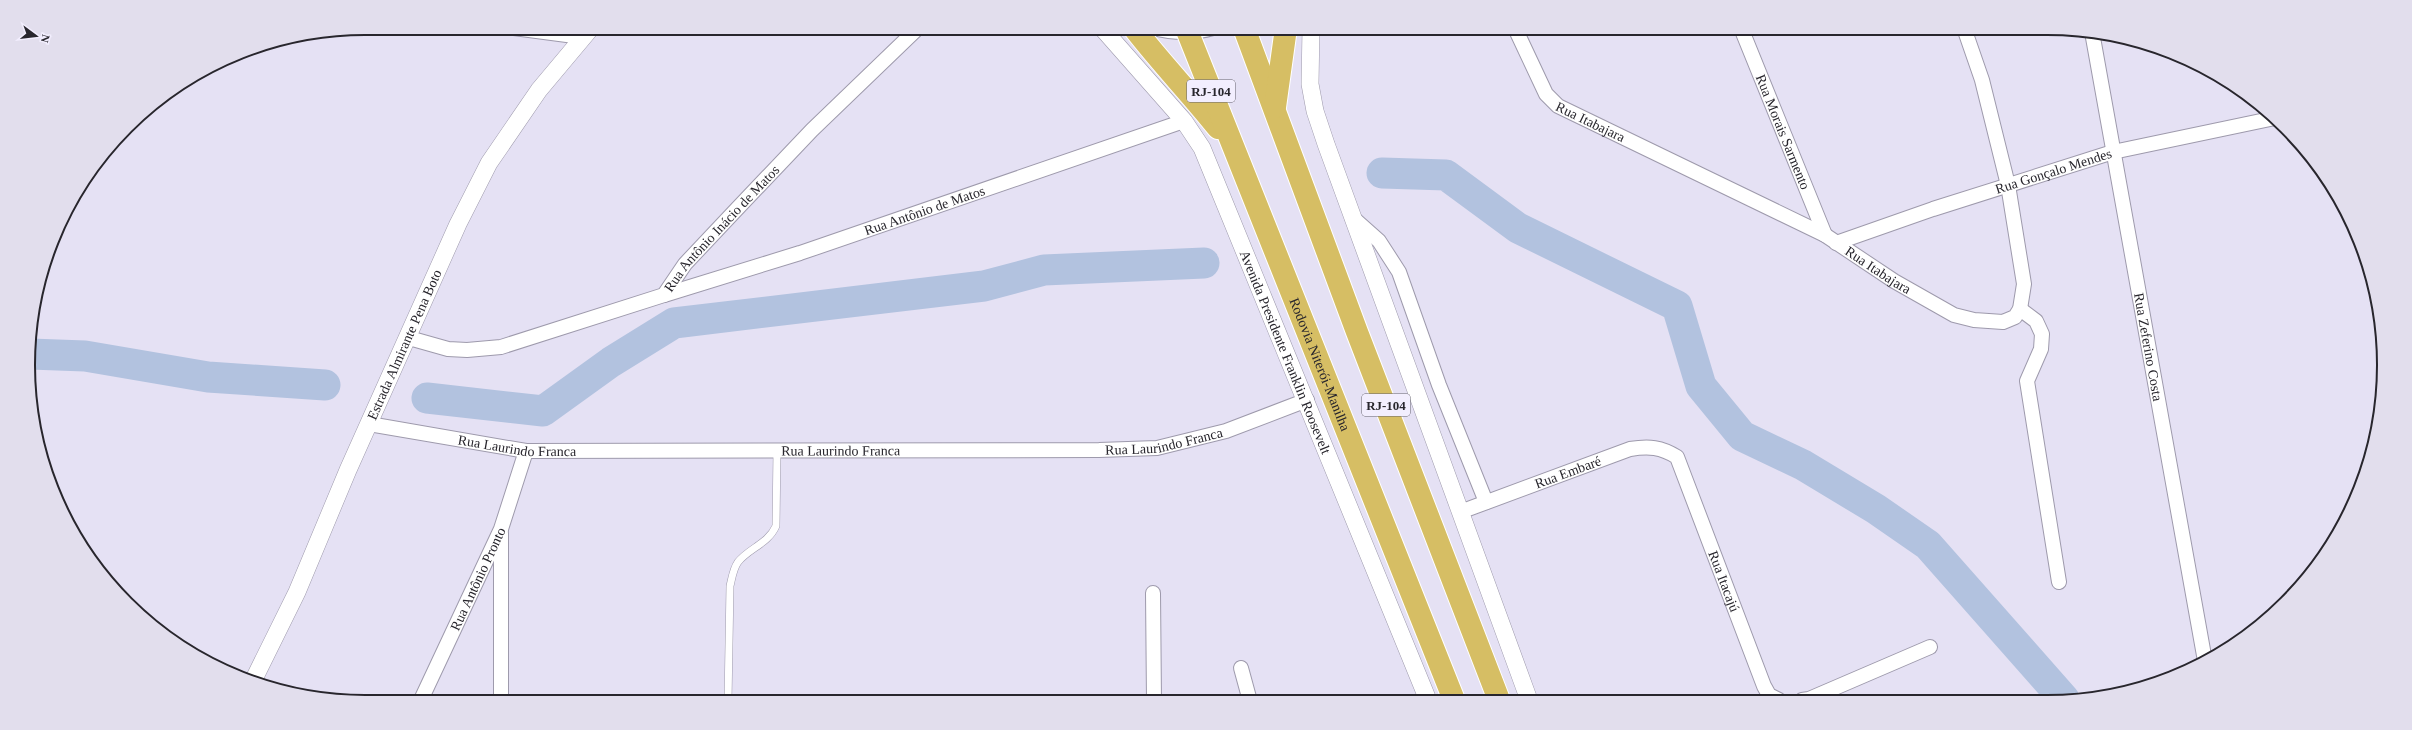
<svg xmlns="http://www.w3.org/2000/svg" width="2412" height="730" font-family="Georgia,serif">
<rect width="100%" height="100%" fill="#e5e1f4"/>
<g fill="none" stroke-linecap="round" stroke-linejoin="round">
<!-- river -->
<path stroke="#b2c2df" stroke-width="31" d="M 1382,173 L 1446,175 L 1518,228 L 1677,306 L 1701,386 L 1742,436 L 1803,465 L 1876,509 L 1928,545 L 2064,699
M 30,354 L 85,356 L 208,377 L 325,385
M 427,398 L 543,411 L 611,362 L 674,323 L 984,286 L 1044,270 L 1204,263"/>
<defs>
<path id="service" d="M 728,701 L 730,586 C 732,578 733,569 738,562 C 749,548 768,544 776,526 L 777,451"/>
<g id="minor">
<path d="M 514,28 L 582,37"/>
<path d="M 1153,28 C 1173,33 1192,34 1213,28"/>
<path id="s1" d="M 1515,28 L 1546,94 L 1558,106 L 1825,235 L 1894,281 L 1954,315 L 1974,320 L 2003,322 L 2015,317 L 2020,309 L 2024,284 L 2008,185 L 1982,80 L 1964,28"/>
<path id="s2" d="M 1741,28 L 1825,235"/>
<path id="s3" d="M 2092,32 L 2205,661"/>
<path d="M 1352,217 L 1379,241 L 1399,272 L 1439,385 L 1486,502"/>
<path id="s4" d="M 1836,243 L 1933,209 L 2113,152 L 2275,118"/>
<path id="s5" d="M 664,295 L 800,253 L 1184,121"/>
<path d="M 2020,309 L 2036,321 L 2042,334 L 2041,349 L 2027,381 L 2059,582"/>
<path id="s6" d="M 409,338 L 448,349 L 467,350 L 501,347 L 664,295 L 685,264 L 734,212 L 812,130 L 918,28"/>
<path id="s7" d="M 369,424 L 526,451 L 1099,450 L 1157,448 L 1226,431 L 1307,400"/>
<path id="s8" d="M 1460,512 L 1630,449 C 1649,446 1661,447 1677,457 L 1764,686 L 1769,695 L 1779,700"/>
<path d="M 1153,593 L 1154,701"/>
<path d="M 1241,668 L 1250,701"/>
<path d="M 1802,700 L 1809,699 L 1930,647"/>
<path id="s9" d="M 420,702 L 501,529 L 526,451"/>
<path d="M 501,702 L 501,533"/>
</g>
<g id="tertiary">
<path id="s10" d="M 1102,28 L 1184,121 L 1202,148 L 1428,700"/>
<path d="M 1311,28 L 1310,84 L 1315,111 L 1326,144 L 1529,700"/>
<path id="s11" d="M 253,681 L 297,592 L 348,470 L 458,224 L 489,163 L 539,90 L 591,28"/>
</g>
<g id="trunk">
<path d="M 1134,28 C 1161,63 1191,94 1218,128"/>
<path id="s12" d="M 1186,28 L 1454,700"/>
<path d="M 1244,28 L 1357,332 L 1499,700"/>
<path d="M 1275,107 L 1286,28"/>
</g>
</defs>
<!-- service casing -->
<use href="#service" stroke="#9e9aac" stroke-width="8"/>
<!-- minor casing -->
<use href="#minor" stroke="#9e9aac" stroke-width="16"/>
<!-- tertiary casing -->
<use href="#tertiary" stroke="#9e9aac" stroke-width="18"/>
<!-- trunk casing -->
<use href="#trunk" stroke="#fff" stroke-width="24"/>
<!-- service -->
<use href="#service" stroke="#fff" stroke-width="7"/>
<!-- minor -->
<use href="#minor" stroke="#fff" stroke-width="14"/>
<!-- tertiary -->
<use href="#tertiary" stroke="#fff" stroke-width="17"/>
<!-- trunk -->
<use href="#trunk" stroke="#d6be64" stroke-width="22"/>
</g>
<g text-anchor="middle" stroke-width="3" stroke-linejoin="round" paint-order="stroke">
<!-- shield labels -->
<g fill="#f2eefe" stroke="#65626c" stroke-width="1">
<rect x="1187" y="80" width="48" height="22" rx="3"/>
<rect x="1362" y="394" width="48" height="22" rx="3"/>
</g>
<g font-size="13" font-weight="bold" fill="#28262d">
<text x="1211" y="96">RJ-104</text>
<text x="1386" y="410">RJ-104</text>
</g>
<!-- street labels -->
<g font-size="14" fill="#28262d" stroke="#f2eefe">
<text dy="5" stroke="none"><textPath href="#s1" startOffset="126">Rua Itabajara</textPath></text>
<text dy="5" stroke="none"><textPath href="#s2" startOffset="112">Rua Morais Sarmento</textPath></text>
<text dy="5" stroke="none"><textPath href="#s4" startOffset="229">Rua Gonçalo Mendes</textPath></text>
<text dy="5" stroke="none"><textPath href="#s5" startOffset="274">Rua Antônio de Matos</textPath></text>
<text dy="5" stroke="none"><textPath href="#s6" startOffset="353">Rua Antônio Inácio de Matos</textPath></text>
<text dy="5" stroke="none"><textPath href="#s1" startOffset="450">Rua Itabajara</textPath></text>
<text dy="5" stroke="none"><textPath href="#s11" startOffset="369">Estrada Almirante Pena Boto</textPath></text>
<text dy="5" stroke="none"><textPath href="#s3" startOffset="320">Rua Zeferino Costa</textPath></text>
<text dy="5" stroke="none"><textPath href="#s10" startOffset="377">Avenida Presidente Franklin Roosevelt</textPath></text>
<text dy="5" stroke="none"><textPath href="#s12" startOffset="362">Rodovia Niterói-Manilha</textPath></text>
<text dy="5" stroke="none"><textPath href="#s7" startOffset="798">Rua Laurindo Franca</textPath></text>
<text dy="5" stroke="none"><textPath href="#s7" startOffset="150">Rua Laurindo Franca</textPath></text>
<text dy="5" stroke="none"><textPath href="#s7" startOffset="474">Rua Laurindo Franca</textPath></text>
<text dy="5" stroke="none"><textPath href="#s8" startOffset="115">Rua Embaré</textPath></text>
<text dy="5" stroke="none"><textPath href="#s9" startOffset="136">Rua Antônio Pronto</textPath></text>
<text dy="5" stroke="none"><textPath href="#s8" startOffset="363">Rua Itacajú</textPath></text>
</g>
</g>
<!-- crop -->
<path d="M0 0H2412V730H0ZM365 35H2047A330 330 0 0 1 2377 365V365A330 330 0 0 1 2047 695H365A330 330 0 0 1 35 365V365A330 330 0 0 1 365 35Z" fill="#e2deed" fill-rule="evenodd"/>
<path fill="none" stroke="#28262d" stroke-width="2" d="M365 35H2047A330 330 0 0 1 2377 365V365A330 330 0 0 1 2047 695H365A330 330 0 0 1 35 365V365A330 330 0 0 1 365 35Z"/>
<!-- north arrow -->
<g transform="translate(36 36) rotate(105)" stroke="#f2eefe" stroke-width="3" paint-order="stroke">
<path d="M0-3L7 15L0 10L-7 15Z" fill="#28262d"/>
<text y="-6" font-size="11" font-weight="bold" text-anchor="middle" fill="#28262d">N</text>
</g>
</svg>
